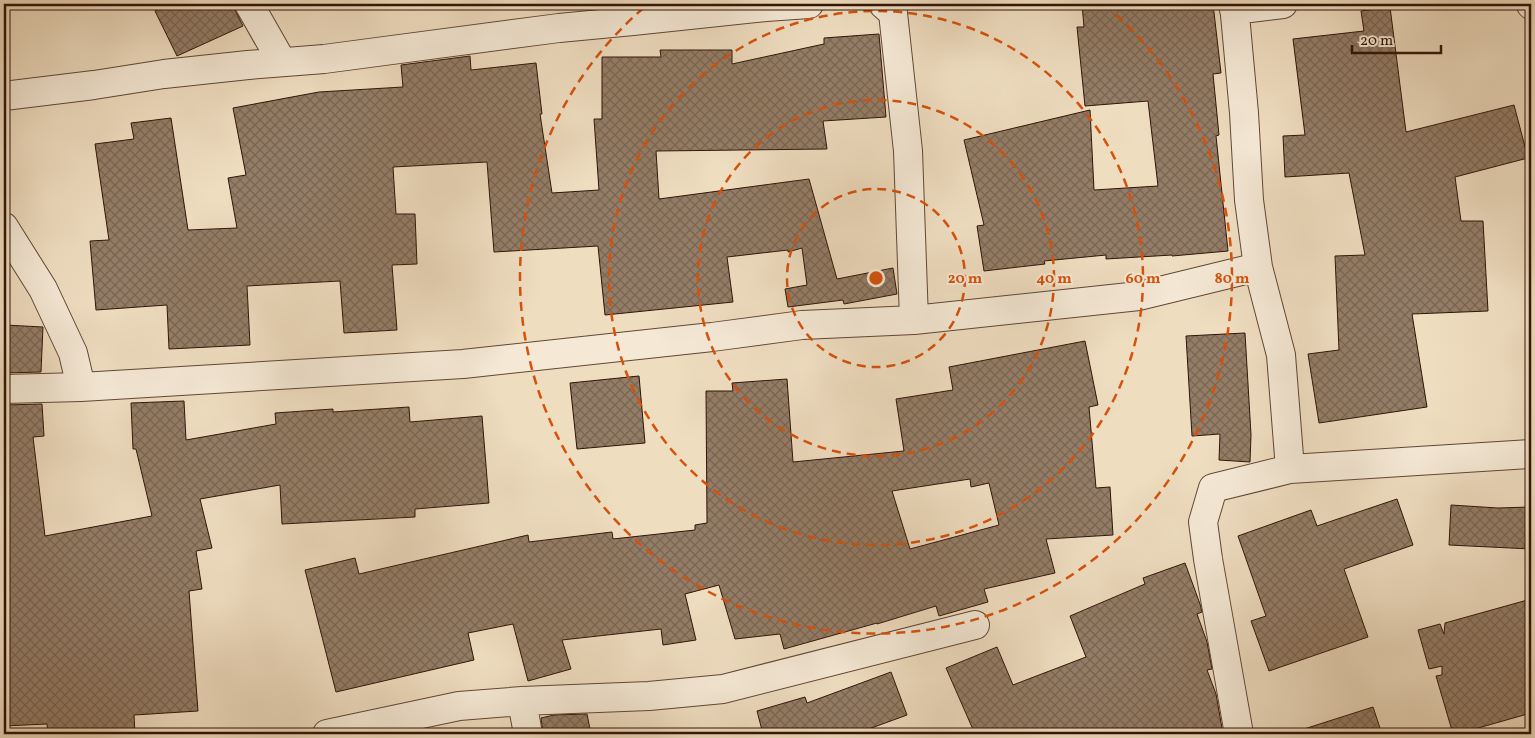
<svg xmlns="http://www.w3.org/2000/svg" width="1535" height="738" font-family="Vollkorn,serif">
<defs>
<pattern id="building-cross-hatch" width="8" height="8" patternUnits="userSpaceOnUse" patternTransform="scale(1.25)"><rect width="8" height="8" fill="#947d67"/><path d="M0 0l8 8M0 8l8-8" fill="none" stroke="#796553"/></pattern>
</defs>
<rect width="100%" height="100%" fill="#efddc0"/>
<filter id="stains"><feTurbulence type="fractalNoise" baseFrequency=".004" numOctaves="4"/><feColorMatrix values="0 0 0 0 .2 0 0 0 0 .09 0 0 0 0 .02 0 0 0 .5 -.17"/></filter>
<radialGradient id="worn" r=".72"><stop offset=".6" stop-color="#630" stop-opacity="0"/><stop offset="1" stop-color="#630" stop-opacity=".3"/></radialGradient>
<!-- building -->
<path fill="url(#building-cross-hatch)" stroke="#311507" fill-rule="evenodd" d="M 171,4 L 232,4 L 243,26 L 177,56 L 155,11 Z
M 1082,4 L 1213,4 L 1221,73 L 1213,74 L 1219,135 L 1216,136 L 1228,251 L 1172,256 L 1172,255 L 1106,259 L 1106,255 L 1044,261 L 1045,264 L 984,271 L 977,226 L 984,225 L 964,140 L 1090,110 L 1094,190 L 1158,186 L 1148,101 L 1085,106 L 1077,27 L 1084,27 Z
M 1390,7 L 1406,132 L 1514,105 L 1528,158 L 1455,177 L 1461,221 L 1483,221 L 1488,311 L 1412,314 L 1427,407 L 1319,423 L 1308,354 L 1339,350 L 1335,256 L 1365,255 L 1349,173 L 1285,177 L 1283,136 L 1305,135 L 1293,39 L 1364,31 L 1361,11 Z
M 879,34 L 886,117 L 823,121 L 827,149 L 656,151 L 659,199 L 809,179 L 837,279 L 893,268 L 897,294 L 844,304 L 843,300 L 788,307 L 785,289 L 807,285 L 802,248 L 788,252 L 788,250 L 727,257 L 733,302 L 605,315 L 598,246 L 494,252 L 487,162 L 393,167 L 396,214 L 415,214 L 417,264 L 392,265 L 397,330 L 344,333 L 340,281 L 247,286 L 250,345 L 169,349 L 167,305 L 96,310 L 90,241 L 109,240 L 95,144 L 134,139 L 131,123 L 171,118 L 188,230 L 237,228 L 228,178 L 246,175 L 233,108 L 319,92 L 403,87 L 401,65 L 470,56 L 471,70 L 536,63 L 542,114 L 540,114 L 552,193 L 599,190 L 594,119 L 602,119 L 602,57 L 661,57 L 660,50 L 732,50 L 732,64 L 824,44 L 824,38 Z
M 5,325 L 43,327 L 41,372 L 4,373 Z
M 1245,333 L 1251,435 L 1250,462 L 1219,460 L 1220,434 L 1192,436 L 1186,336 Z
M 1085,341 L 1098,405 L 1089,407 L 1096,488 L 1110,487 L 1113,535 L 1046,539 L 1055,573 L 984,589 L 988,602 L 939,616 L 936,606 L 877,624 L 877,623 L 784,649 L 780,634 L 735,639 L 719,585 L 685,594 L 696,640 L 663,645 L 661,629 L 562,640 L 571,669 L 528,681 L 513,624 L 468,633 L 474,660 L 336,692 L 305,570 L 355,558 L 359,574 L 528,535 L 529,542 L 612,532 L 613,539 L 695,530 L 695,525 L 707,523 L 706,391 L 733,391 L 732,383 L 787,379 L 793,462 L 904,451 L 896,399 L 953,390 L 949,367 ZM 970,479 L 971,487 L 989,483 L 999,525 L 910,549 L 892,491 Z
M 639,376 L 645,443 L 577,449 L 570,383 Z
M 184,401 L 186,440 L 276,424 L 275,413 L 333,409 L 333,412 L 409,407 L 410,422 L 482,416 L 489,503 L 415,509 L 415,517 L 282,524 L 280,485 L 200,499 L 212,548 L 196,551 L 202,589 L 189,591 L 198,711 L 134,715 L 135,734 L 48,734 L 47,724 L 4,726 L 4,405 L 42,404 L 44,436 L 33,437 L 45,536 L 152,516 L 136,449 L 133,449 L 131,403 Z
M 1397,499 L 1413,545 L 1344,569 L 1368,637 L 1269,671 L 1251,621 L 1266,616 L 1238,536 L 1311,510 L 1317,526 Z
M 1451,505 L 1498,508 L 1531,507 L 1531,549 L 1449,545 Z
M 1185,563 L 1200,604 L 1202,612 L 1197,614 L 1207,642 L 1212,669 L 1207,670 L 1216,694 L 1223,734 L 975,734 L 946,668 L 997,647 L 1013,685 L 1086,657 L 1070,616 L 1145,584 L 1143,578 Z
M 1531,599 L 1531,713 L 1457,734 L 1453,734 L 1436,676 L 1442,675 L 1442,666 L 1429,669 L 1418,630 L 1440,624 L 1444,634 L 1445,623 Z
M 891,672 L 907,715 L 855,734 L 763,734 L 757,711 L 805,697 L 807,703 Z
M 1373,707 L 1382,734 L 1305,734 L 1304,729 Z
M 587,714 L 591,734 L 543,734 L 541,718 L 554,715 Z"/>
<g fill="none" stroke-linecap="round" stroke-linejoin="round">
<defs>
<path id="minor" d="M 249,4 L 282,62
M 883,4 L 893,13 L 908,151 L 914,320
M 1234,4 L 1244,113 L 1249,200 L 1258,267 L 1281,355 L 1290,469 L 1213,488 L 1203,522 L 1208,559 L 1239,734
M 1531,4 L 1531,5
M 1234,10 L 1283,4
M 4,96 L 94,85 L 164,74 L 248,65 L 324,59 L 559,28 L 633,21 L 766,7 L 809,4
M 4,227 L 43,289 L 73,353 L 81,387
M 4,389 L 81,387 L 463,364 L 712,337 L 802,325 L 914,320 L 1139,296 L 1258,267
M 1290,469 L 1531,454
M 522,701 L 528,734
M 327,734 L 459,706 L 522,701 L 649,696 L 723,689 L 975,625"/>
</defs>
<!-- minor casing -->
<use href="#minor" stroke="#604735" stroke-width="30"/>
<!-- minor -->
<use href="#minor" stroke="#f5e9d6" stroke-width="28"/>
</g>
<!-- distance rings -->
<g fill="none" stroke="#d6520c" stroke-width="2.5" stroke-dasharray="9 6">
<circle cx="876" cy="278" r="89"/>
<circle cx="876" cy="278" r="178"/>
<circle cx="876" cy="278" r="267"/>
<path d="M1105 5A356 356 0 1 1 647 5"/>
</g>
<circle cx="876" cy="278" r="8" fill="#d6520c" stroke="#f5e9d6" stroke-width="2.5"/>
<g font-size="15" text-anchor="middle" font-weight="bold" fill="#d6520c" stroke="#f5e9d6" stroke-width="4" stroke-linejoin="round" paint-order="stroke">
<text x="965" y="283">20 m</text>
<text x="1054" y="283">40 m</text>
<text x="1143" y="283">60 m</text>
<text x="1232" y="283">80 m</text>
</g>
<!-- margin -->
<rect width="1535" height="738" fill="none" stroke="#efddc0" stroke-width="20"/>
<rect x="5" y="5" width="1525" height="728" fill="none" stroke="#311507" stroke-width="2.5"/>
<rect x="10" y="10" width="1515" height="718" fill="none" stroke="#311507"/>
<!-- scale -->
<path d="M1352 45v8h89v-8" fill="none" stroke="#311507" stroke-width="2.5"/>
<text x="1360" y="45" font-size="15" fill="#311507" stroke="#f5e9d6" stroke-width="4" paint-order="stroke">20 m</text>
<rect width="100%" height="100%" filter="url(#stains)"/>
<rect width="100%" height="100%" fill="url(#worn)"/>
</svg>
